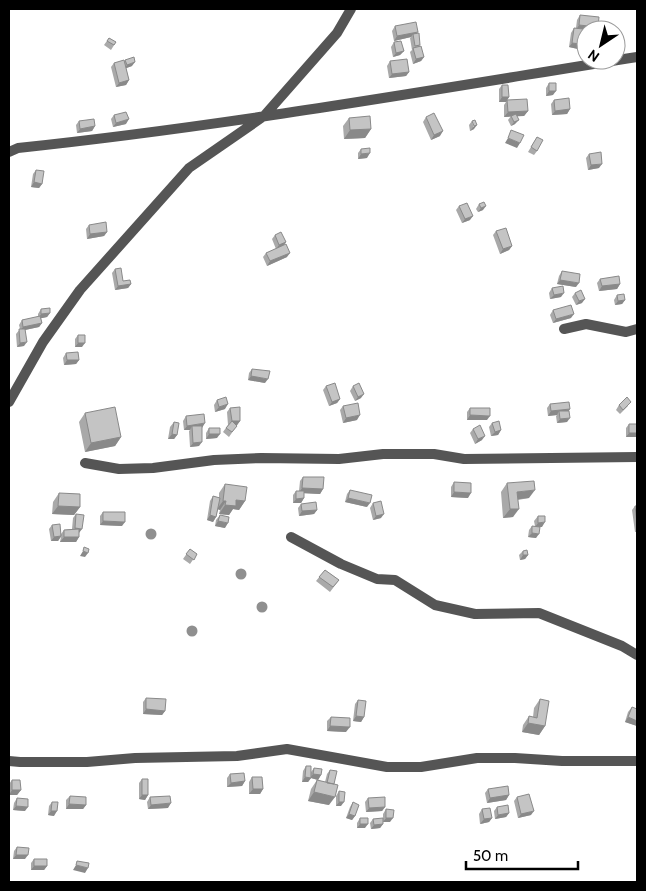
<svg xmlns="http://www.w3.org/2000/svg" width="646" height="891" font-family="Cabin,sans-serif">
<rect width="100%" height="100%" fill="#fff"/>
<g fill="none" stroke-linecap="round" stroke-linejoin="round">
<!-- street -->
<path stroke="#555" stroke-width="10" d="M 9,152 L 18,148 C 226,126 431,90 637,57
M 564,329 L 586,324 L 626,332 L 637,329
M 9,402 L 43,342 L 80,290 L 189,168 L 264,116 L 337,33 L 351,9
M 85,463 L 119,469 L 153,468 L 214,460 L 261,458 L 339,459 L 383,454 L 434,454 L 464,459 L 637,457
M 291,537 L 341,564 L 377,579 L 395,580 L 435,605 L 475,614 L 539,613 L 622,646 L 637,655
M 9,761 L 20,762 L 87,762 L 135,758 L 237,756 L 287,749 L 387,767 L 421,767 L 477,758 L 515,758 L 562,761 L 637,761"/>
</g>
<!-- trees -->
<g fill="#8f8f8f">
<circle cx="151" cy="534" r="5.5"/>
<circle cx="241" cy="574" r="5.5"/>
<circle cx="262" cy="607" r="5.5"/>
<circle cx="192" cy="631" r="5.5"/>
</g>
<!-- wall -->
<path fill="#a9a9a9" d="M 580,15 L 598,27 L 596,30 L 583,30 L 581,44 L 578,49 L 569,47 L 571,33 L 574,28 L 576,28 L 577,20 Z
M 395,26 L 417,33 L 420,45 L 419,46 L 424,57 L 421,61 L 413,64 L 410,52 L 412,50 L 410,38 L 411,37 L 394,41 L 392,31 Z
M 109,38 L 116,42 L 111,50 L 104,45 Z
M 394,42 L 404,51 L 400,55 L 393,57 L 391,47 Z
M 125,60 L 132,66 L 126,68 L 129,80 L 126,85 L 116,87 L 111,67 L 114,63 L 124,62 Z
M 390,61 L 409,72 L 406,76 L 389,78 L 387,66 Z
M 549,83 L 553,95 L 546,96 L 546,88 Z
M 502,85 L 509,97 L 507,100 L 528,111 L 524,116 L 517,116 L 515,124 L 511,126 L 508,120 L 511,116 L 504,117 L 504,105 L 506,102 L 499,102 L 499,89 Z
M 554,100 L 570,109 L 567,114 L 552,115 L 551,104 Z
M 114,115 L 126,124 L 113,127 L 111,119 Z
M 426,117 L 440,136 L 431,140 L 423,122 Z
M 349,118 L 371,129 L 365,138 L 344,139 L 343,126 Z
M 79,121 L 95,126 L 92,131 L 77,133 L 76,125 Z
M 472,121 L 474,129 L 470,131 L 469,125 Z
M 537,137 L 537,151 L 534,155 L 528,152 Z
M 361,149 L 367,158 L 358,159 L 358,153 Z
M 589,154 L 599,168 L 588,170 L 586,158 Z
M 36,170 L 42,184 L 39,188 L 31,187 L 33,174 Z
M 479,204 L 483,210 L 478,212 L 476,209 Z
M 459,206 L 470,220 L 462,223 L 456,210 Z
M 89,225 L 107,232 L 104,236 L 87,239 L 86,229 Z
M 496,231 L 512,246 L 509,250 L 500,254 L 493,235 Z
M 275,235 L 286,242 L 283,246 L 287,257 L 267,266 L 263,257 L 266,253 L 276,249 L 272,239 Z
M 115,269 L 123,281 L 131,284 L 128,288 L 115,290 L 112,273 Z
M 562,271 L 576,287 L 557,284 L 559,276 Z
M 600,279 L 620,284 L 617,289 L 599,291 L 597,283 Z
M 552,288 L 561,297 L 550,299 L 549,293 Z
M 575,293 L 582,303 L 576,305 L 572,297 Z
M 617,295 L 625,300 L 622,304 L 615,305 L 614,300 Z
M 41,309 L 50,313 L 47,317 L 41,318 L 42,323 L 39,327 L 25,330 L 24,346 L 17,347 L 16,334 L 20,329 L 19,325 L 22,320 L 38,317 L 38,314 Z
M 553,310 L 571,318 L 553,323 L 550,315 Z
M 78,335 L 82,347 L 75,347 L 75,339 Z
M 66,353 L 79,360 L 76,364 L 64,365 L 63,358 Z
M 252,369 L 265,383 L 248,380 L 249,373 Z
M 326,386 L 340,399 L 337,403 L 329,406 L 323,390 Z
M 353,386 L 361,398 L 355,401 L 350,391 Z
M 217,400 L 225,409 L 215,412 L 214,405 Z
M 550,404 L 570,409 L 569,411 L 567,422 L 557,423 L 556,416 L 557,415 L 548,416 L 547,408 Z
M 619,405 L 628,406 L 620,414 L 616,410 Z
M 343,406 L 357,420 L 343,423 L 340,410 Z
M 230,408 L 240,421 L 229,437 L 223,432 L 228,425 L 227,412 Z
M 470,408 L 487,420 L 467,420 L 467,412 Z
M 85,413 L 121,437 L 115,446 L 85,452 L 79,422 Z
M 186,416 L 202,428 L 199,446 L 190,447 L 189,431 L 190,430 L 184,430 L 183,421 Z
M 174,422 L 177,435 L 174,439 L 168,439 L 170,427 Z
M 492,423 L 501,430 L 498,435 L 491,436 L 489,427 Z
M 629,424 L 637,424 L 637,437 L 626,437 L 626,428 Z
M 209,428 L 217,438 L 206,439 L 206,433 Z
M 473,429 L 482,440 L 475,444 L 470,433 Z
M 303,477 L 323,489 L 320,494 L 304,493 L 304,498 L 301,503 L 293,503 L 293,495 L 296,491 L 299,491 L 300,481 Z
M 454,482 L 468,498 L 451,497 L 451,487 Z
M 507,483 L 529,498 L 518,500 L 513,517 L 503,518 L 501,492 Z
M 225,484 L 245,501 L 239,510 L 233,509 L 229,515 L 219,514 L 220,510 L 218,509 L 216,517 L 213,522 L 207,520 L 210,501 L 213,496 L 219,498 L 219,493 Z
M 350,490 L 367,507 L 345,502 L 347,494 Z
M 59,493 L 80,507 L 74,515 L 52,514 L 53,502 Z
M 373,503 L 381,518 L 373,520 L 370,508 Z
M 301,504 L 317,510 L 314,514 L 299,516 L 298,508 Z
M 635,506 L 637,506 L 637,532 L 635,532 L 632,510 Z
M 103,512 L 122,526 L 100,525 L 100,516 Z
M 76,514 L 79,533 L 79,537 L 76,542 L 60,542 L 61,537 L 58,541 L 51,541 L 49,529 L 52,525 L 61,534 L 64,530 L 72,529 L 73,518 Z
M 220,515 L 225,528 L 215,526 L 216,520 Z
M 538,516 L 542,527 L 538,527 L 536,538 L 528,537 L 529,530 L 532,526 L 535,526 L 534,521 Z
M 190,549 L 197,554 L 190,564 L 183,559 Z
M 523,551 L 528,555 L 525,559 L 520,560 L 519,555 Z
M 325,570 L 339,580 L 330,592 L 316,581 Z
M 146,698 L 165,711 L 162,715 L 143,714 L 143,702 Z
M 540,699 L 545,726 L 539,735 L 522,732 L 523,725 L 529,716 L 533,717 L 534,708 Z
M 358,700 L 364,717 L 361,722 L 353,721 L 355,704 Z
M 632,707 L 637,709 L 637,726 L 625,722 L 628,712 Z
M 331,717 L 346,732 L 327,731 L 327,721 Z
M 306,766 L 311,772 L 314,768 L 321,775 L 318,780 L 311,778 L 308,782 L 302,782 L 303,771 Z
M 330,770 L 329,805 L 308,801 L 311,789 L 317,780 L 325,782 L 327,774 Z
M 230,774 L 245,781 L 242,786 L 227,787 L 227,778 Z
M 252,777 L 263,789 L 260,794 L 249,794 L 249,782 Z
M 142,779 L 148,795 L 145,800 L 139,799 L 139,783 Z
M 12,780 L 21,790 L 17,795 L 9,795 L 9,784 Z
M 488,789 L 509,795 L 506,800 L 487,803 L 485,793 Z
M 339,791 L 341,806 L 336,806 L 336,796 Z
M 70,796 L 86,805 L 83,809 L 66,809 L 66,800 Z
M 150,797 L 168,808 L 148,809 L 147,802 Z
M 517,797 L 531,815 L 518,818 L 514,801 Z
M 17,798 L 25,811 L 13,810 L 14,803 Z
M 368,798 L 385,807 L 382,811 L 366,812 L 365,802 Z
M 52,802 L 54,816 L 48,815 L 49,806 Z
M 353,802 L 355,816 L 352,820 L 346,818 L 350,807 Z
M 497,807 L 509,813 L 506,817 L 495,819 L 494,811 Z
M 386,809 L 390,822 L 383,822 L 383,814 Z
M 482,809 L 492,818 L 489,822 L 480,824 L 479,814 Z
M 360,818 L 365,828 L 357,828 L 357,823 Z
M 373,819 L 383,824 L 380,828 L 371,829 L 370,823 Z
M 17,847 L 25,859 L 13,859 L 14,851 Z
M 34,859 L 47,866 L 44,870 L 31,870 L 31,863 Z"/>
<!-- shaded-wall -->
<path fill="#898989" d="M 579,25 L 598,27 L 596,30 L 576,30 Z
M 418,32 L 415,36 L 413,34 L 411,37 L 394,41 L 397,36 Z
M 572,43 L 581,44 L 578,49 L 569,47 Z
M 404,51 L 400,55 L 393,57 L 396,53 Z
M 622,53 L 619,57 L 616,58 L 616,54 Z
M 424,57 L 421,61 L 413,64 L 416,59 Z
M 135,62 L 132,66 L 124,69 L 127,65 Z
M 409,72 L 406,76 L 389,78 L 392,74 Z
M 129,80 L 126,85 L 116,87 L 119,83 Z
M 549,91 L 556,91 L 553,95 L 546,96 Z
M 502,97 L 509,97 L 506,102 L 499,102 Z
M 570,109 L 567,114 L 552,115 L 555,111 Z
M 528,111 L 524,116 L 504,117 L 508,112 Z
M 129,119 L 126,124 L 113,127 L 116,123 Z
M 519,120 L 515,124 L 511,126 L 514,122 Z
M 477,125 L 474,129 L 470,131 L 474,126 Z
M 95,126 L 92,131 L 77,133 L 80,129 Z
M 371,129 L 365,138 L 344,139 L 350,130 Z
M 443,131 L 440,136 L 431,140 L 434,135 Z
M 508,138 L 520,143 L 517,148 L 505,143 Z
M 370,153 L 367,158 L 358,159 L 361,154 Z
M 602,164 L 599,168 L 588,170 L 591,165 Z
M 34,182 L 42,184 L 39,188 L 31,187 Z
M 486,206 L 483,210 L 478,212 L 481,208 Z
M 473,216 L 470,220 L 462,223 L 465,219 Z
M 107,232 L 104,236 L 87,239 L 90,234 Z
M 286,242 L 283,246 L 276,249 L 279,245 Z
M 512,246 L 509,250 L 500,254 L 503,249 Z
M 290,253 L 287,257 L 267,266 L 270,261 Z
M 560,280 L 579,283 L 576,287 L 557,284 Z
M 131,284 L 128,288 L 115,290 L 118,286 Z
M 620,284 L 617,289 L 599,291 L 602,286 Z
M 564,293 L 561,297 L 550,299 L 554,295 Z
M 585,299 L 582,303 L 576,305 L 579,301 Z
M 625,300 L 622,304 L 615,305 L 618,301 Z
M 50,313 L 47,317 L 38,319 L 41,314 Z
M 574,314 L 571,318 L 553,323 L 556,319 Z
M 42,323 L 39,327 L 20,331 L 23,327 Z
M 27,342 L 24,346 L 17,347 L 20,343 Z
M 78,343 L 85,343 L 82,347 L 75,347 Z
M 67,360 L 79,360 L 76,364 L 64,365 Z
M 251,376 L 268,379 L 265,383 L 248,380 Z
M 364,394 L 361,398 L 355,401 L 358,397 Z
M 340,399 L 337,403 L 329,406 L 332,402 Z
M 228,404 L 225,409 L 215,412 L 219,407 Z
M 570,409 L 567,413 L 559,411 L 557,415 L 548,416 L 551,411 Z
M 360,415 L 357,420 L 343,423 L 346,418 Z
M 470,415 L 490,416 L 487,420 L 467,420 Z
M 570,418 L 567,422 L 557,423 L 560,419 Z
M 232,421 L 240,421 L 237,425 L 229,426 Z
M 205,423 L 202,428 L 192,426 L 190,430 L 184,430 L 187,426 Z
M 501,430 L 498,435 L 491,436 L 495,432 Z
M 629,433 L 637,433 L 637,437 L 626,437 Z
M 172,434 L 177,435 L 174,439 L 168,439 Z
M 209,434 L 220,434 L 217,438 L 206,439 Z
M 485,436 L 482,440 L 475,444 L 478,439 Z
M 121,437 L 115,446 L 85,452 L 91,443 Z
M 202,442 L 199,446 L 190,447 L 193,443 Z
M 302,488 L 323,489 L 320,494 L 299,493 Z
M 535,490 L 529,498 L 511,500 L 517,492 Z
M 454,492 L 471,493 L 468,498 L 451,497 Z
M 304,498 L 301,503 L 293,503 L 296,499 Z
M 348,498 L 370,503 L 367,507 L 345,502 Z
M 236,500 L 245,501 L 239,510 L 233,509 L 229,515 L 219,514 L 225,505 Z
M 223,501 L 226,501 L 220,510 L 217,509 Z
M 58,506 L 80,507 L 74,515 L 52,514 Z
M 510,509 L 519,509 L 513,517 L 503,518 Z
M 317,510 L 314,514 L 299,516 L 302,511 Z
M 384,514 L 381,518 L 373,520 L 376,516 Z
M 210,515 L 216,517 L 213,522 L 207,520 Z
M 103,521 L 125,522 L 122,526 L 100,525 Z
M 218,521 L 228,523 L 225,528 L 215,526 Z
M 545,522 L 542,527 L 535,527 L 538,523 Z
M 75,528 L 82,529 L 79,533 L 72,533 Z
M 532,533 L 539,534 L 536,538 L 528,537 Z
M 61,536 L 58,541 L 51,541 L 54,537 Z
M 64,537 L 79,537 L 76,542 L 60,542 Z
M 83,551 L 88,553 L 85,557 L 80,556 Z
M 523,555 L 528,555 L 525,559 L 520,560 Z
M 146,709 L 165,711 L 162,715 L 143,714 Z
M 356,716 L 364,717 L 361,722 L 353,721 Z
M 628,717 L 637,721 L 637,726 L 625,722 Z
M 528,723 L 545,726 L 539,735 L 522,732 Z
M 330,726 L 350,727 L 346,732 L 327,731 Z
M 313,774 L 321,775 L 318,780 L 311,778 L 308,782 L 302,782 L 305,777 L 310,778 Z
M 245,781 L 242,786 L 227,787 L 231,783 Z
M 253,789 L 263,789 L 260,794 L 249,794 Z
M 12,790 L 21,790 L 17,795 L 9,795 Z
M 314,792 L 335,797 L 329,805 L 308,801 Z
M 142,795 L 148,795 L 145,800 L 139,799 Z
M 509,795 L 506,800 L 487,803 L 490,798 Z
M 339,802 L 344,802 L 341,806 L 336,806 Z
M 171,803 L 168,808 L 148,809 L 151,805 Z
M 69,804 L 86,805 L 83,809 L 66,809 Z
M 16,806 L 28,807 L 25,811 L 13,810 Z
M 385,807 L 382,811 L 366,812 L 369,808 Z
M 51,811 L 57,811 L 54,816 L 48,815 Z
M 534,811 L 531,815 L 518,818 L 521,814 Z
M 509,813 L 506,817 L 495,819 L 498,815 Z
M 349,814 L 355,816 L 352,820 L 346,818 Z
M 386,818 L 393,818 L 390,822 L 383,822 Z
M 492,818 L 489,822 L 480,824 L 484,819 Z
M 360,824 L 368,824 L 365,828 L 357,828 Z
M 383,824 L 380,828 L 371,829 L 374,825 Z
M 16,855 L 28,855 L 25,859 L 13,859 Z
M 76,865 L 88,868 L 85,873 L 73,870 Z
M 34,866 L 47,866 L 44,870 L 31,870 Z"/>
<!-- building -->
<path fill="#c4c4c4" stroke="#898989" d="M 580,15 L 599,17 L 598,27 L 579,25 Z
M 416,22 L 418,32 L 397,36 L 395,26 Z
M 574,28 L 583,29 L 581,44 L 572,43 Z
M 419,33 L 420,45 L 415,46 L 413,34 Z
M 109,38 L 116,42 L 114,45 L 107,41 Z
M 401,41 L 404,51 L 396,53 L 394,42 Z
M 421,46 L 424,57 L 416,59 L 413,48 Z
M 621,48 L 622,53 L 616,54 L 616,49 Z
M 134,57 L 135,62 L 127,65 L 125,60 Z
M 407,59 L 409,72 L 392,74 L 390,61 Z
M 124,60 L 129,80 L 119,83 L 114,63 Z
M 549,83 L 556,83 L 556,91 L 549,91 Z
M 502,85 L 508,85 L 509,97 L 502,97 Z
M 569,98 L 570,109 L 555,111 L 554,100 Z
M 527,99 L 528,111 L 508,112 L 507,100 Z
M 126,112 L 129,119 L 116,123 L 114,115 Z
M 434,113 L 443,131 L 434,135 L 426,117 Z
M 516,114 L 519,120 L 514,122 L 511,116 Z
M 370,116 L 371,129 L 350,130 L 349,118 Z
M 94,119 L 95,126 L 80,129 L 79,121 Z
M 475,120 L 477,125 L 474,126 L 472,121 Z
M 511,130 L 524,135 L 520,143 L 508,138 Z
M 537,137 L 543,140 L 537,151 L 531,147 Z
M 370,148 L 370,153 L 361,154 L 361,149 Z
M 601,152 L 602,164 L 591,165 L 589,154 Z
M 36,170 L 44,171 L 42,184 L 34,182 Z
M 484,202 L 486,206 L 481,208 L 479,204 Z
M 467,203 L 473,216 L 465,219 L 459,206 Z
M 106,222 L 107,232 L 90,234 L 89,225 Z
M 506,228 L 512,246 L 503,249 L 496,231 Z
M 281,232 L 286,242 L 279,245 L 275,235 Z
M 286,244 L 290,253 L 270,261 L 266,253 Z
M 121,268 L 123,281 L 130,280 L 131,284 L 118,286 L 115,269 Z
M 562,271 L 580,274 L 579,283 L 560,280 Z
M 619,276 L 620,284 L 602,286 L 600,279 Z
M 563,286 L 564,293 L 554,295 L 552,288 Z
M 581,290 L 585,299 L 579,301 L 575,293 Z
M 624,294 L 625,300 L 618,301 L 617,295 Z
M 571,305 L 574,314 L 556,319 L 553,310 Z
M 50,308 L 50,313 L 41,314 L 41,309 Z
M 40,316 L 42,323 L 23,327 L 22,320 Z
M 19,329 L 25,329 L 27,342 L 20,343 Z
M 78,335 L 85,335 L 85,343 L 78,343 Z
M 78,352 L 79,360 L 67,360 L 66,353 Z
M 252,369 L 270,371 L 268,379 L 251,376 Z
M 335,383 L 340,399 L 332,402 L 326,386 Z
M 359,383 L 364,394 L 358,397 L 353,386 Z
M 226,397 L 228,404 L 219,407 L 217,400 Z
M 627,397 L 631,402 L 623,410 L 619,405 Z
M 569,402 L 570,409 L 551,411 L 550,404 Z
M 358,403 L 360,415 L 346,418 L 343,406 Z
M 115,407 L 121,437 L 91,443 L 85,413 Z
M 240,407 L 240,421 L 232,421 L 237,426 L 232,432 L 226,428 L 232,421 L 230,408 Z
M 470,408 L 490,408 L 490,416 L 470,415 Z
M 559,411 L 569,411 L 570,418 L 560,419 Z
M 204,414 L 205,423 L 187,426 L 186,416 Z
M 499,421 L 501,430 L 495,432 L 492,423 Z
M 174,422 L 179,423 L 177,435 L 172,434 Z
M 629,424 L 637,424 L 637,433 L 629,433 Z
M 480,425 L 485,436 L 478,439 L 473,429 Z
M 192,426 L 202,426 L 202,442 L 193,443 Z
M 209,428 L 220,428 L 220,434 L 209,434 Z
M 303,477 L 324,477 L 323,489 L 302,488 Z
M 534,481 L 535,490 L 517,492 L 519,509 L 510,509 L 507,483 Z
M 454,482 L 471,483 L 471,493 L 454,492 Z
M 225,484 L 247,487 L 245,501 L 236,500 L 236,506 L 225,505 L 226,501 L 223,501 Z
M 350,490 L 372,495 L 370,503 L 348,498 Z
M 296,491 L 304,491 L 304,498 L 296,499 Z
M 59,493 L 80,494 L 80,507 L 58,506 Z
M 213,496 L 220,498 L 216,517 L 210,515 Z
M 381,501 L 384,514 L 376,516 L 373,503 Z
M 316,502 L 317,510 L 302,511 L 301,504 Z
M 635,506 L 637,506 L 637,523 Z
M 103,512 L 125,512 L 125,522 L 103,521 Z
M 76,514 L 84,515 L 82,529 L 75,528 Z
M 220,515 L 229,517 L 228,523 L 218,521 Z
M 538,516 L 545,516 L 545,522 L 538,523 Z
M 60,524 L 61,536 L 54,537 L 52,525 Z
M 532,526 L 540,527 L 539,534 L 532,533 Z
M 79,529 L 79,537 L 64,537 L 64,530 Z
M 84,547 L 89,549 L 88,553 L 83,551 Z
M 190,549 L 197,554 L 194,560 L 186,554 Z
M 527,550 L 528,555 L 523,555 L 523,551 Z
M 325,570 L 339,580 L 333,587 L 319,577 Z
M 146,698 L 166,699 L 165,711 L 146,709 Z
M 540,699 L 549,701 L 545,726 L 528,723 L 529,716 L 537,718 Z
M 358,700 L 366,701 L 364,717 L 356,716 Z
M 632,707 L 637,709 L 637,721 L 628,717 Z
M 331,717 L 350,718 L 350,727 L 330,726 Z
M 306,766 L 311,766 L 311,778 L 305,777 Z
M 314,768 L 322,769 L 321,775 L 313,774 Z
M 330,770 L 337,771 L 334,784 L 327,783 Z
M 244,773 L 245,781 L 231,783 L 230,774 Z
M 252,777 L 262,777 L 263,789 L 253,789 Z
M 142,779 L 148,779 L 148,795 L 142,795 Z
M 12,780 L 20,780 L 21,790 L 12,790 Z
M 317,780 L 338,785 L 335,797 L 314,792 Z
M 508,786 L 509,795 L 490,798 L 488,789 Z
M 339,791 L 345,792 L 344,802 L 339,802 Z
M 529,794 L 534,811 L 521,814 L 517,797 Z
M 70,796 L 86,797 L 86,805 L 69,804 Z
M 170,796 L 171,803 L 151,805 L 150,797 Z
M 385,797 L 385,807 L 369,808 L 368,798 Z
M 17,798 L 28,799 L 28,807 L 16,806 Z
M 52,802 L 58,802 L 57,811 L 51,811 Z
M 353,802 L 359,805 L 355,816 L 349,814 Z
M 508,805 L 509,813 L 498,815 L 497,807 Z
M 490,808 L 492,818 L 484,819 L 482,809 Z
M 386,809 L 394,810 L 393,818 L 386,818 Z
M 360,818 L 368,818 L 368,824 L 360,824 Z
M 383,818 L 383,824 L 374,825 L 373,819 Z
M 17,847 L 29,848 L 28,855 L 16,855 Z
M 34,859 L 47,859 L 47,866 L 34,866 Z
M 77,861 L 89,863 L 88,868 L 76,865 Z"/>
<!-- border -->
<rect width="646" height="891" fill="none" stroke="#000000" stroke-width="20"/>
<!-- north arrow -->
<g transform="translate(601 45) rotate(215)"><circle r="24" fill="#ffffff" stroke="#999999"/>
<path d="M0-4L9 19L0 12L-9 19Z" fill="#000000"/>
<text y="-8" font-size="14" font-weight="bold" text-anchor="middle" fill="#000000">N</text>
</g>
<!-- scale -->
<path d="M466 861v8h112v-8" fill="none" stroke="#000000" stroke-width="2.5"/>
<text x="473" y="861" font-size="15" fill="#000000" stroke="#ffffff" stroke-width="4" paint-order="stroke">50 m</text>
</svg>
